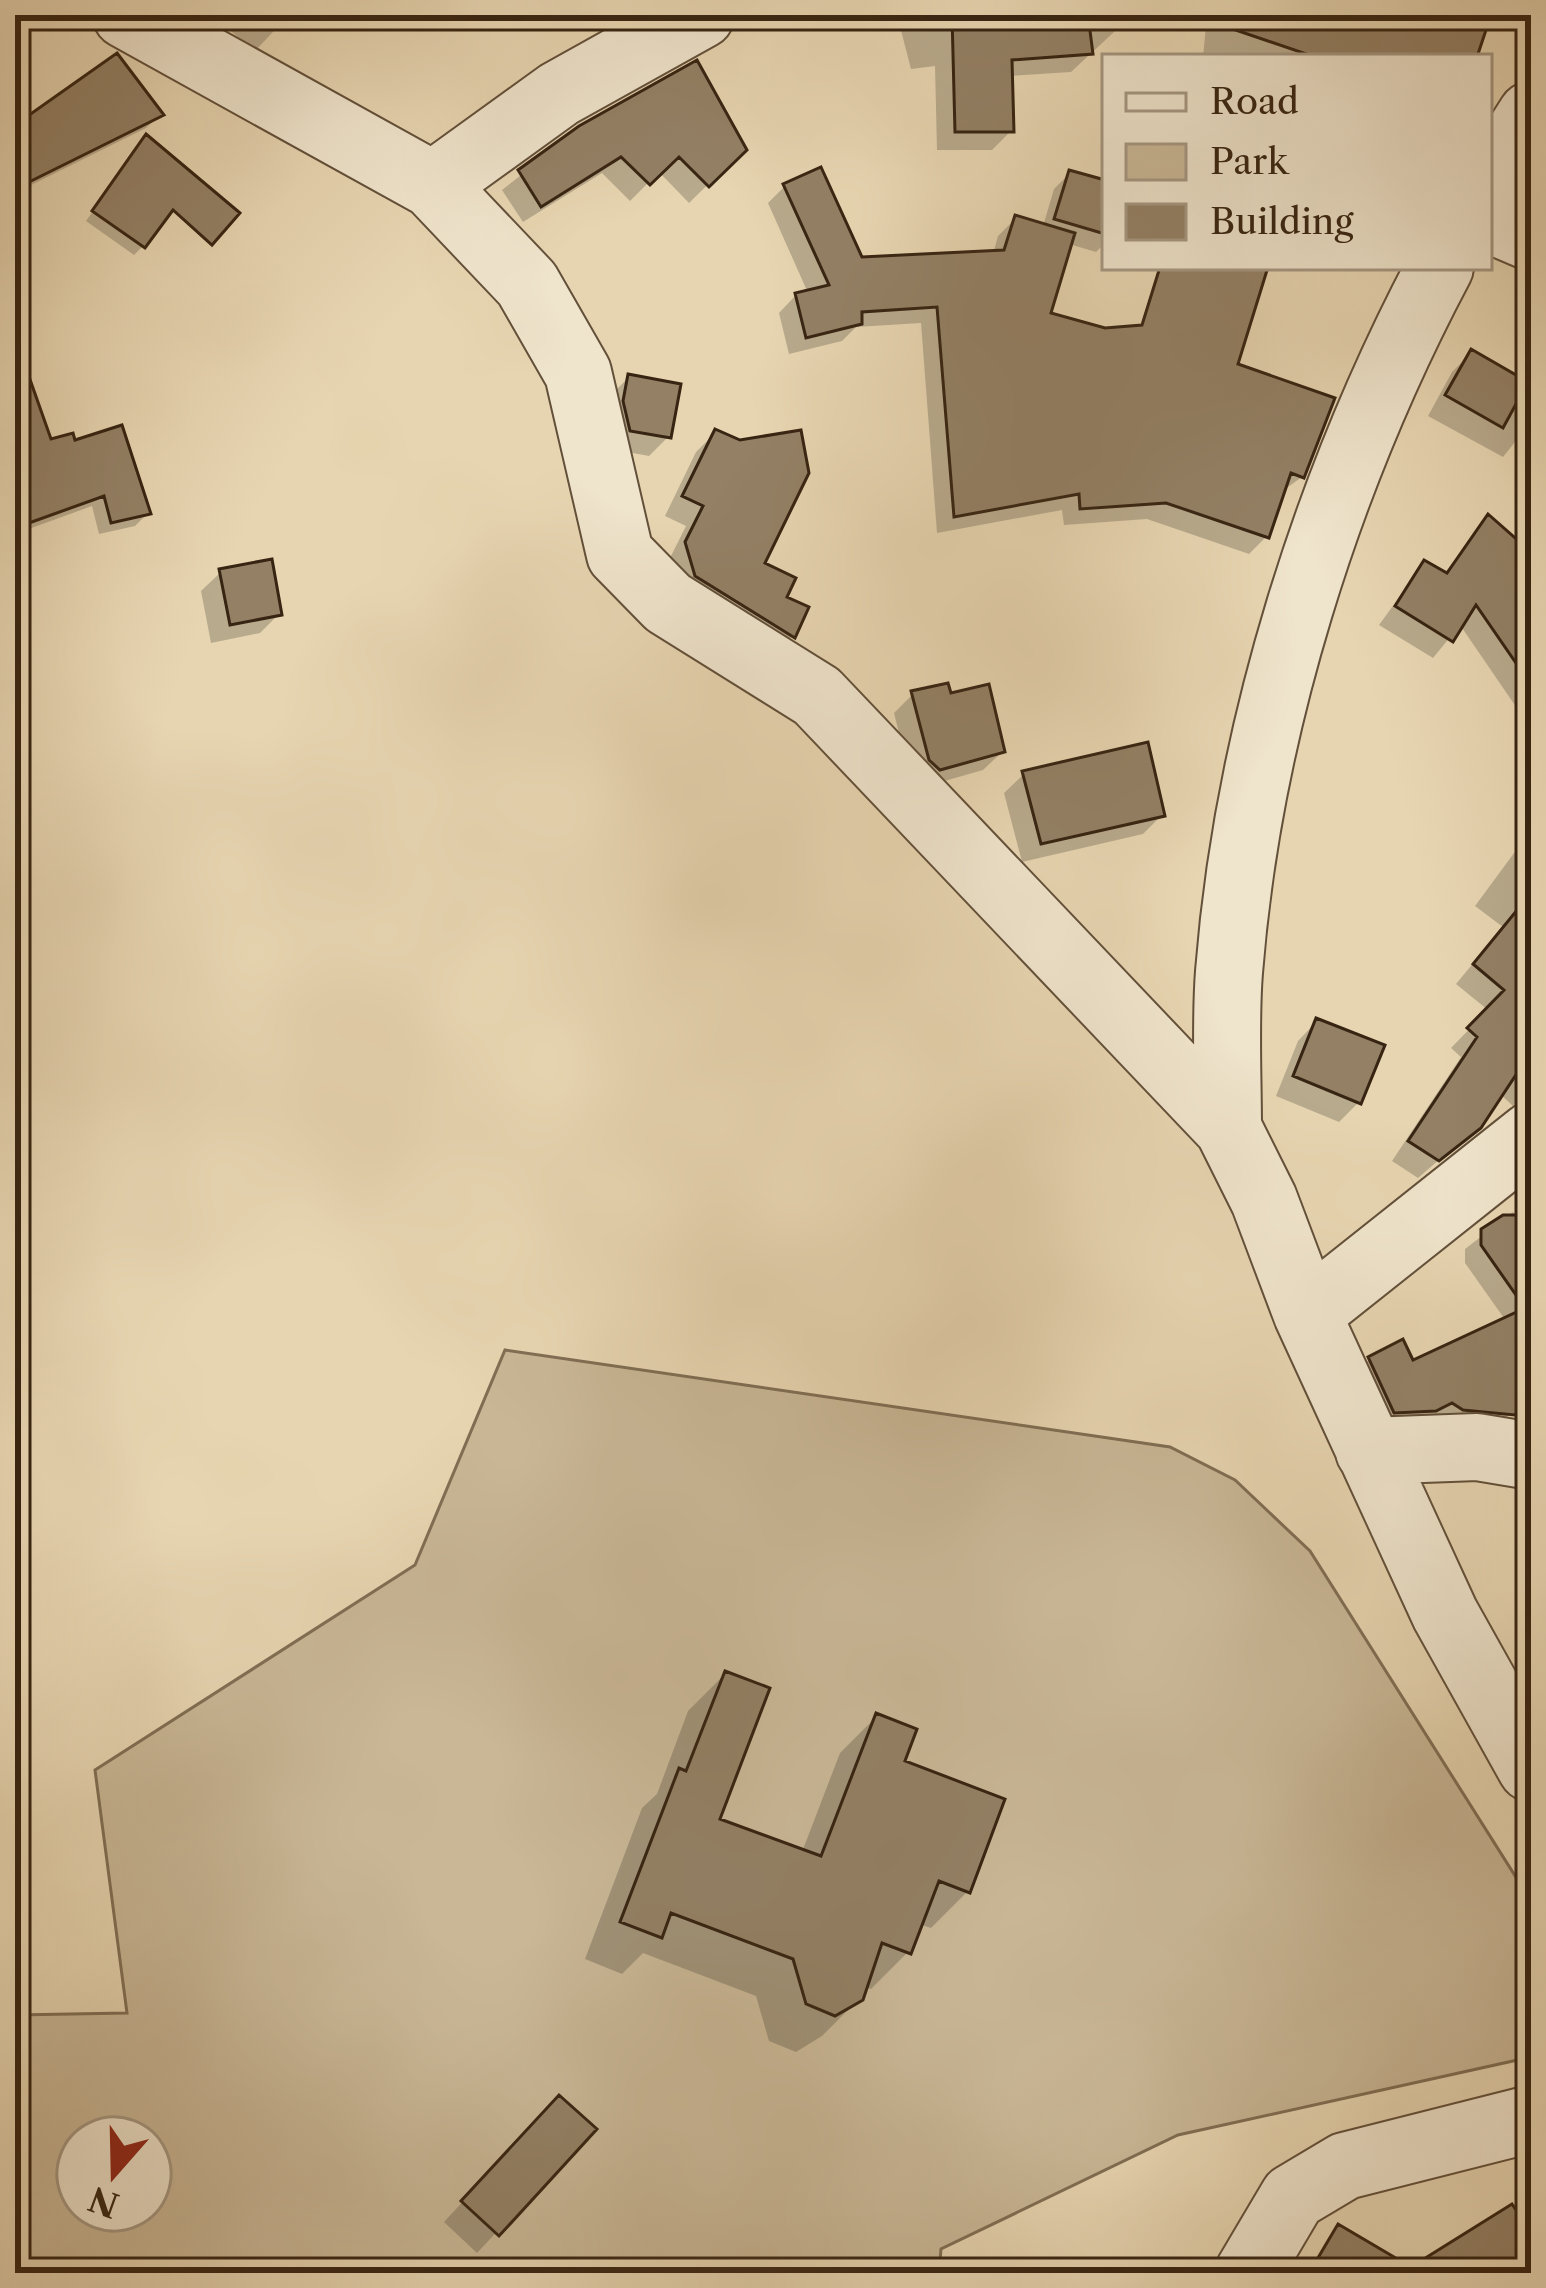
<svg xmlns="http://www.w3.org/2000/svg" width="1546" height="2288" font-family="'Libre Caslon Text',serif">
<rect width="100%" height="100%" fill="#e7d5b1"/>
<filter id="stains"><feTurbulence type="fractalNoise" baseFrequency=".00167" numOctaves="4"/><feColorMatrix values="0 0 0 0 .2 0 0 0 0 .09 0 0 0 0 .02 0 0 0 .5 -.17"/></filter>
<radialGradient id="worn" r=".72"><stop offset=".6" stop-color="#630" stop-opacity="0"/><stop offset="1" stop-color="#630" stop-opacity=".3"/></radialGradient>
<!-- green -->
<path fill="#c9b796" stroke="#806e54" stroke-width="3" fill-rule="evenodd" d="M 505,1350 L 1170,1447 L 1235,1480 L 1310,1551 L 1531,1901 L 1531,2057 L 1178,2135 L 941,2249 L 939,2273 L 15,2273 L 15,2015 L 127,2013 L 95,1770 L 415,1565 ZM 78,2138 L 150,2138 L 150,2210 L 78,2210 Z"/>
<!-- shadow -->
<path fill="#0003" d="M 222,15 L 289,15 L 254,52 L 218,19 Z
M 897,15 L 1113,15 L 1114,32 L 1071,72 L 1010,76 L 1011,131 L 992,150 L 937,150 L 935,66 L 911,69 Z
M 1207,15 L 1488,15 L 1474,57 L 1203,57 Z
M 160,115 L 146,128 L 15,193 L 15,127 Z
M 581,128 L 743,150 L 689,203 L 659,172 L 630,201 L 602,173 L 523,222 L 502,190 Z
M 138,147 L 143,246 L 134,255 L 86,221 Z
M 1070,173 L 1105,183 L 1105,243 L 1096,252 L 1069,244 L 1047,315 L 1160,352 L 1158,267 L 1264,267 L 1234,366 L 1302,477 L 1281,492 L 1266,537 L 1249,554 L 1147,519 L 1064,525 L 1062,510 L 937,533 L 921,323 L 856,327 L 842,341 L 789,354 L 779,313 L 796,295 L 808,293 L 768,203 L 785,186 L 860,260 L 993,254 L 998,236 L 1016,218 L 1043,226 L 1054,189 Z
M 1471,353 L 1531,387 L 1531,422 L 1503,457 L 1428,416 L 1452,372 Z
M 15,369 L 49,443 L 148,513 L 135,526 L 99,534 L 92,506 L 15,534 Z
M 629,377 L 668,437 L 649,456 L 611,449 L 609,397 Z
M 716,432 L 761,565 L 783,598 L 792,636 L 773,655 L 667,564 L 686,526 L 665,516 L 696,452 Z
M 1488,518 L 1531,556 L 1531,712 L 1523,717 L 1460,625 L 1433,658 L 1379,625 L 1424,563 L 1443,575 Z
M 15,542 L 29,587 L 15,600 Z
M 221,572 L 279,614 L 260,633 L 211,643 L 201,591 Z
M 913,694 L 949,696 L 1002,752 L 983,770 L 920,788 L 909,773 L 894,713 Z
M 1024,774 L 1162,815 L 1143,834 L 1022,862 L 1004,793 Z
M 1531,830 L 1531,1088 L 1513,1106 L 1500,1094 L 1478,1126 L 1418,1178 L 1392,1161 L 1461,1057 L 1451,1048 L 1488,1010 L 1456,984 L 1503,927 L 1475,906 Z
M 1317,1021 L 1359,1102 L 1339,1122 L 1276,1096 L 1298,1041 Z
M 1513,1212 L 1531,1238 L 1531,1403 L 1523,1398 L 1495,1431 L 1377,1428 L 1353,1376 L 1370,1359 L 1412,1364 L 1506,1321 L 1465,1263 L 1465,1249 Z
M 1531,1668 L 1531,1700 L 1523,1698 Z
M 725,1674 L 716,1821 L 802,1852 L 840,1753 L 877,1716 L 968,1891 L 931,1928 L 919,1924 L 908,1952 L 871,1989 L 864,1987 L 860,1998 L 822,2036 L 796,2052 L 769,2041 L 756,1996 L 643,1953 L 622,1974 L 585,1959 L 642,1808 L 657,1794 L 688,1711 Z
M 540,2118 L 593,2129 L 477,2253 L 444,2222 Z
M 1339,2228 L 1415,2273 L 1305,2273 Z"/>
<!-- building -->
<path fill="#938065" stroke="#372412" stroke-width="3" d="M 952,15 L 1088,15 L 1093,54 L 1012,60 L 1014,132 L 955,132 Z
M 1213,15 L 1491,15 L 1477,57 L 1315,57 L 1212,22 Z
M 117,53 L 164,115 L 27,183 L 15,157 L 15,125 Z
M 697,60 L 747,150 L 709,187 L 679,157 L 650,185 L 621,157 L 541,207 L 518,170 L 579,126 Z
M 146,134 L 240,213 L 212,245 L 173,210 L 145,248 L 92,211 Z
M 821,167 L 862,257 L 1004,250 L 1015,215 L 1075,233 L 1051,313 L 1105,328 L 1142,325 L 1160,267 L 1268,267 L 1238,364 L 1335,398 L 1304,478 L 1291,473 L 1269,538 L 1166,503 L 1080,509 L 1079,494 L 954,517 L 937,307 L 862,312 L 862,324 L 806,338 L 795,293 L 829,285 L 783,184 Z
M 1069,170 L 1105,180 L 1105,234 L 1054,219 Z
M 1471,349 L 1528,382 L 1503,428 L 1445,395 Z
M 21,354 L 51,439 L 73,433 L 75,440 L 122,425 L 151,514 L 111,523 L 104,496 L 15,528 L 15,355 Z
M 628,374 L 681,384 L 671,438 L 630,431 L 623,401 Z
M 715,429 L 740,440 L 801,430 L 809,473 L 765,563 L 796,578 L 787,597 L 809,607 L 795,638 L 695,576 L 685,542 L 703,506 L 682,496 Z
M 1488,514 L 1531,552 L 1531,685 L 1476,605 L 1453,642 L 1395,606 L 1424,560 L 1447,573 Z
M 272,559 L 282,615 L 230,625 L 219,569 Z
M 948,683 L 951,693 L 989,684 L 1005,752 L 940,770 L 929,760 L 911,691 Z
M 1148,742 L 1165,816 L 1041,844 L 1022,771 Z
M 1531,893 L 1531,1052 L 1481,1128 L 1439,1161 L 1408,1141 L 1477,1037 L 1467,1028 L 1504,990 L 1473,964 Z
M 1316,1018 L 1385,1045 L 1361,1104 L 1293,1076 Z
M 1503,1215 L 1519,1215 L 1531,1233 L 1531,1391 L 1515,1415 L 1463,1410 L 1452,1403 L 1436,1411 L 1394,1413 L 1368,1357 L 1403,1339 L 1413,1360 L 1525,1308 L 1481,1245 L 1481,1229 Z
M 725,1671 L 770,1688 L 720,1819 L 821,1856 L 876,1713 L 917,1729 L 905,1761 L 1005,1799 L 970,1893 L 939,1881 L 911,1954 L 882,1943 L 863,2000 L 835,2016 L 806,2004 L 793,1959 L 671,1913 L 662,1938 L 620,1922 L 679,1768 L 686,1771 Z
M 559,2095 L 597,2129 L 499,2236 L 461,2201 Z
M 1512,2204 L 1531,2232 L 1531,2273 L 1309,2273 L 1338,2224 L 1411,2267 Z"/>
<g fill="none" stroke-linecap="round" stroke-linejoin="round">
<defs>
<path id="minor" d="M 126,15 L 433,185 L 527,284 L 578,373 L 620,554 L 668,603 L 817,696 L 1228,1128 L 1264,1200 L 1307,1314
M 1489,181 L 1531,115
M 433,185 L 559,94 L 701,15
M 1489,219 L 1531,237
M 1228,1128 C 1228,1076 1225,1023 1229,972 C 1248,731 1327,480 1440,267
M 1531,1136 L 1307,1314 L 1445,1614 L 1531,1768
M 1369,1451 L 1477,1447 L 1531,1456
M 1248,2273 L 1293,2197 L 1345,2166 L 1531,2119"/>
</defs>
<!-- minor casing -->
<use href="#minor" stroke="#63503a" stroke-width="70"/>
<!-- minor -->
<use href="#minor" stroke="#efe4cc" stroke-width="66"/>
</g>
<!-- margin -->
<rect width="1546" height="2288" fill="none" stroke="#e7d5b1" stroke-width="60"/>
<rect x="18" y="18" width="1510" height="2252" fill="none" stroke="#372412" stroke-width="6"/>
<rect x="30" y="30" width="1486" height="2228" fill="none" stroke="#372412" stroke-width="3"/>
<!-- legend -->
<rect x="1102" y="54" width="390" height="216" fill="#efe4cc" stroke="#a59782" stroke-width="3"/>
<rect x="1126" y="93" width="60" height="18" fill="#efe4cc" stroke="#a59782" stroke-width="3"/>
<text x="1210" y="114" font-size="36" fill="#372412">Road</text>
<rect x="1126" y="144" width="60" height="36" fill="#c9b796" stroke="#a59782" stroke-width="3"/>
<text x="1210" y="174" font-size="36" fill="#372412">Park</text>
<rect x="1126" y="204" width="60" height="36" fill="#938065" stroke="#a59782" stroke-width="3"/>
<text x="1210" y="234" font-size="36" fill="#372412">Building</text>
<!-- north arrow -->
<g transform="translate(114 2174) rotate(200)"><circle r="57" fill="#efe4cc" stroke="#a59782" stroke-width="3"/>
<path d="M0-9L21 45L0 30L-21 45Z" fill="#8f2418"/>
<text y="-18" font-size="33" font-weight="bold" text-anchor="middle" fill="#372412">N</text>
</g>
<rect width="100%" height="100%" filter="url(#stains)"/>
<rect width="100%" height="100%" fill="url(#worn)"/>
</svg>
